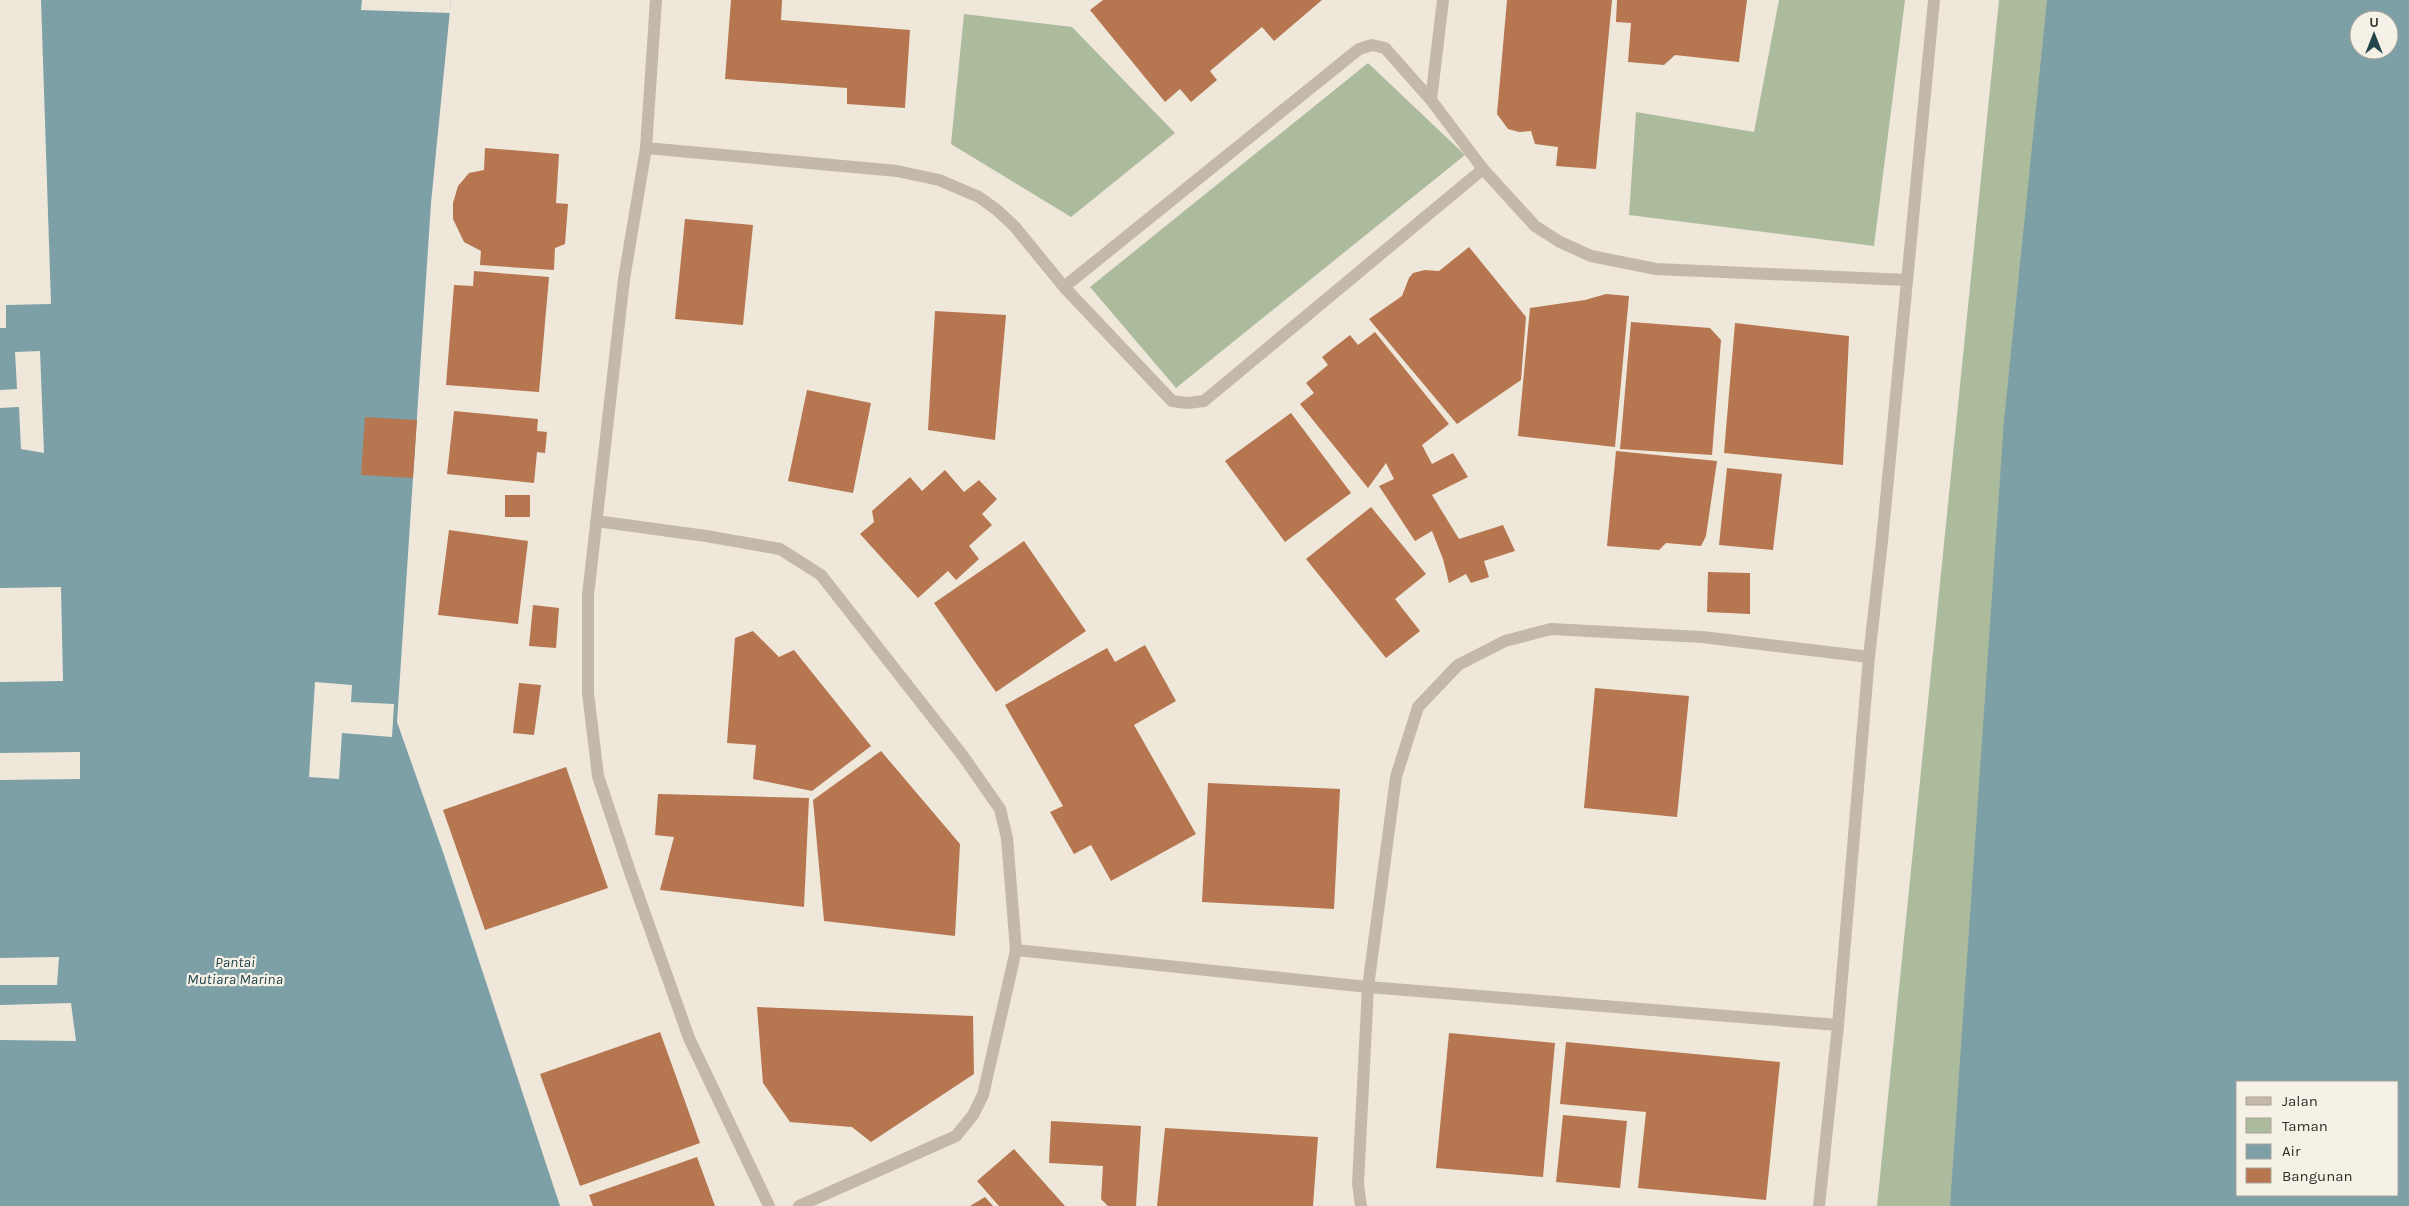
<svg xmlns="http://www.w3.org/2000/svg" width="2409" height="1206" font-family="Karla,sans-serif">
<rect width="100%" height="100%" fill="#eee7da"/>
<!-- green -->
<path fill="#adbb9d" d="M 1779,0 L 1905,0 L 1874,246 L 1629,215 L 1636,112 L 1754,132 Z
M 1999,0 L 2163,0 L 2173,1206 L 1877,1206 Z
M 964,14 L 1072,27 L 1175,133 L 1071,217 L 951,144 Z
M 1368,63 L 1465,155 L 1176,388 L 1090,287 Z"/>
<!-- water -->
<path fill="#7da0a7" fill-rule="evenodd" d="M 0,0 L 451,0 L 431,203 L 397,722 L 444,855 L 560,1206 L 0,1206 Z
M 2047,0 L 2409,0 L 2409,1206 L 1950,1206 L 2004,420 ZM 2359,20 L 2389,20 L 2389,50 L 2359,50 ZM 2238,1082 L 2398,1082 L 2398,1195 L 2238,1195 Z"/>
<!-- pier -->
<path fill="#eee7da" d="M 0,0 L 41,0 L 51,304 L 6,305 L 6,328 L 0,328 Z
M 362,0 L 451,0 L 450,13 L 361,10 Z
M 40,351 L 44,453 L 21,449 L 19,407 L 0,408 L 0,390 L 17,389 L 15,352 Z
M 61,587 L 63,681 L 0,682 L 0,588 Z
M 315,682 L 352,685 L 351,702 L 394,704 L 392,737 L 342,733 L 339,779 L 309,777 Z
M 80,752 L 80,779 L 0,780 L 0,753 Z
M 59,957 L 57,985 L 0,985 L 0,958 Z
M 71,1003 L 76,1041 L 0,1040 L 0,1005 Z"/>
<!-- building -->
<path fill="#b67650" d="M 731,0 L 782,0 L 781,20 L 910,30 L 905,108 L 847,104 L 847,88 L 725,79 Z
M 1103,0 L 1322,0 L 1274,41 L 1262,27 L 1210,71 L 1217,80 L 1191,102 L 1180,89 L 1165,102 L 1090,10 Z
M 1507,0 L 1612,0 L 1596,169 L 1556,166 L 1558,147 L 1535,144 L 1531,131 L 1519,132 L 1508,129 L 1497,114 Z
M 1617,0 L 1747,0 L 1739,62 L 1675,55 L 1664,65 L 1628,62 L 1631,23 L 1616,22 Z
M 485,148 L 559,154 L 556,203 L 568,204 L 565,244 L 555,248 L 554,270 L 480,265 L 481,251 L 464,242 L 453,219 L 453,203 L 458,186 L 469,173 L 484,170 Z
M 685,219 L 753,225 L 743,325 L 675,319 Z
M 1469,247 L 1526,317 L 1521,380 L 1457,424 L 1369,319 L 1402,296 L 1409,278 L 1413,273 L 1425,270 L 1439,271 Z
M 474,271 L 549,277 L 539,392 L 446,385 L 454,285 L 473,286 Z
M 1606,294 L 1629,296 L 1615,447 L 1518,436 L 1530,308 L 1585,300 Z
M 935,311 L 1006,315 L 995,440 L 928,430 Z
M 1631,322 L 1710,328 L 1721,340 L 1712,455 L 1620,449 Z
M 1735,323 L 1849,336 L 1843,465 L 1724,453 Z
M 1375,332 L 1449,424 L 1422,445 L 1432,464 L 1453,453 L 1468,477 L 1432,495 L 1459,539 L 1503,525 L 1515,551 L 1484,561 L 1489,577 L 1471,583 L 1466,574 L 1449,583 L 1443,559 L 1432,531 L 1415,541 L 1379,486 L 1394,479 L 1386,463 L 1368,488 L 1300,404 L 1314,393 L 1306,383 L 1328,365 L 1322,357 L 1350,335 L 1358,345 Z
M 807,390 L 871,403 L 853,493 L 788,481 Z
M 454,411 L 538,419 L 537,431 L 547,432 L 545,453 L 537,452 L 534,483 L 447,474 Z
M 1291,413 L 1351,493 L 1285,542 L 1225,461 Z
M 365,417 L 417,420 L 413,478 L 361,475 Z
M 1616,451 L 1717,461 L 1706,536 L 1701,546 L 1666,543 L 1659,550 L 1607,546 Z
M 1727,468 L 1782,474 L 1773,550 L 1719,545 Z
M 945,470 L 964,492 L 979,480 L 997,499 L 982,514 L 992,525 L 969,546 L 979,559 L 956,580 L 948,571 L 918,598 L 860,534 L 874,522 L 872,511 L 910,477 L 922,491 Z
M 505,495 L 530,495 L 530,517 L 505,517 Z
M 1371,507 L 1426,574 L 1395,599 L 1420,631 L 1386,658 L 1306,559 Z
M 449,530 L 528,541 L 518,624 L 438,615 Z
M 1024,541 L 1086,631 L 996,692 L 934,603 Z
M 1708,572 L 1750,573 L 1750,614 L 1707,612 Z
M 533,605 L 559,608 L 556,648 L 529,646 Z
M 753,631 L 779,657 L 794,650 L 871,746 L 812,791 L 753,779 L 756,745 L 727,743 L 735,638 Z
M 1145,645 L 1176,701 L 1134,725 L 1196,834 L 1111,881 L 1091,845 L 1074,854 L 1050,812 L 1063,806 L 1005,705 L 1107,648 L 1115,662 Z
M 519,683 L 541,685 L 534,735 L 513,733 Z
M 1595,688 L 1689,696 L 1677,817 L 1584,808 Z
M 881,751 L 960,844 L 955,936 L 824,921 L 813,800 Z
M 566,767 L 608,888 L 485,930 L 443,810 Z
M 1208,783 L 1340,789 L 1334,909 L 1202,902 Z
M 658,794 L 809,798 L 804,907 L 660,890 L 674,837 L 655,835 Z
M 757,1007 L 973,1016 L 974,1074 L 871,1142 L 852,1127 L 790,1122 L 763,1083 Z
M 660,1032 L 700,1143 L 580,1186 L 540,1074 Z
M 1449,1033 L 1555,1043 L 1543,1177 L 1436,1168 Z
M 1566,1042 L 1780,1062 L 1766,1200 L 1638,1188 L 1646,1112 L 1560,1104 Z
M 1563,1115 L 1627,1121 L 1620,1188 L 1556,1182 Z
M 1051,1121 L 1141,1126 L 1136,1206 L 1108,1206 L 1101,1199 L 1103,1166 L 1049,1163 Z
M 1165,1128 L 1318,1137 L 1313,1206 L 1157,1206 Z
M 1014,1149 L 1065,1206 L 999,1206 L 977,1181 Z
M 697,1157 L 715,1206 L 593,1206 L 589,1195 Z
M 985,1197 L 993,1206 L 970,1206 Z"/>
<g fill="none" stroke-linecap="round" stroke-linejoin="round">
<!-- minor -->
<path stroke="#c4b8a8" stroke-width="12" d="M 656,0 L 646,148 L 624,279 L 588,595 L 588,693 L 598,776 L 630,872 L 689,1038 L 769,1206
M 1431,100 L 1443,0
M 646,148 L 897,171 L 939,180 L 979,197 L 997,210 L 1015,227 L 1064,287 L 1172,401 L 1187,403 L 1204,401 L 1483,169
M 1064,287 L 1359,49 L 1372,45 L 1385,48 L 1431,100 L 1483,169 L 1535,226 L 1560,242 L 1591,256 L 1656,269 L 1907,280
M 596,521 L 706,536 L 780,549 L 821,575 L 963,756 L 1000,809 L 1007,838 L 1016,950 L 983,1095 L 973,1115 L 956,1136 L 799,1206
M 1016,950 L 1368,987 L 1838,1025
M 1361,1206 L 1358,1184 L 1368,987 L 1396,777 L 1418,707 L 1458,665 L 1505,641 L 1551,629 L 1702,637 L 1869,657
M 1819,1206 L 1838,1025 L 1869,657 L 1882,541 L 1934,0"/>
</g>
<g text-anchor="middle" stroke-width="4.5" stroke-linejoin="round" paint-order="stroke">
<!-- water labels -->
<g font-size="15" font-style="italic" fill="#22454e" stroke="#f6f1e6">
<text x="235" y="967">Pantai<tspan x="235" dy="17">Mutiara Marina</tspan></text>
</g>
</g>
<!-- legend -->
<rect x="2236" y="1081" width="162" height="115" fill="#f6f1e6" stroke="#a8a29a"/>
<rect x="2246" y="1097" width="25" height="8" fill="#c4b8a8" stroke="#a8a29a"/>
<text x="2282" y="1106" font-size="15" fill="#322c27">Jalan</text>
<rect x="2246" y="1118" width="25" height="15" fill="#adbb9d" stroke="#a8a29a"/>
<text x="2282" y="1131" font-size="15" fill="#322c27">Taman</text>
<rect x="2246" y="1144" width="25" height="15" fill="#7da0a7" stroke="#a8a29a"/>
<text x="2282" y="1156" font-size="15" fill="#322c27">Air</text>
<rect x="2246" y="1168" width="25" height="15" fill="#b67650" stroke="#a8a29a"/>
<text x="2282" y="1181" font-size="15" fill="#322c27">Bangunan</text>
<!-- north arrow -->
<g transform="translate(2374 35)"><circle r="24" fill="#f6f1e6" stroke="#a8a29a"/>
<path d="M0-4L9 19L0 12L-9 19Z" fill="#22454e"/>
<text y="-8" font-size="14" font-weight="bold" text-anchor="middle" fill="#322c27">U</text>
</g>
</svg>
